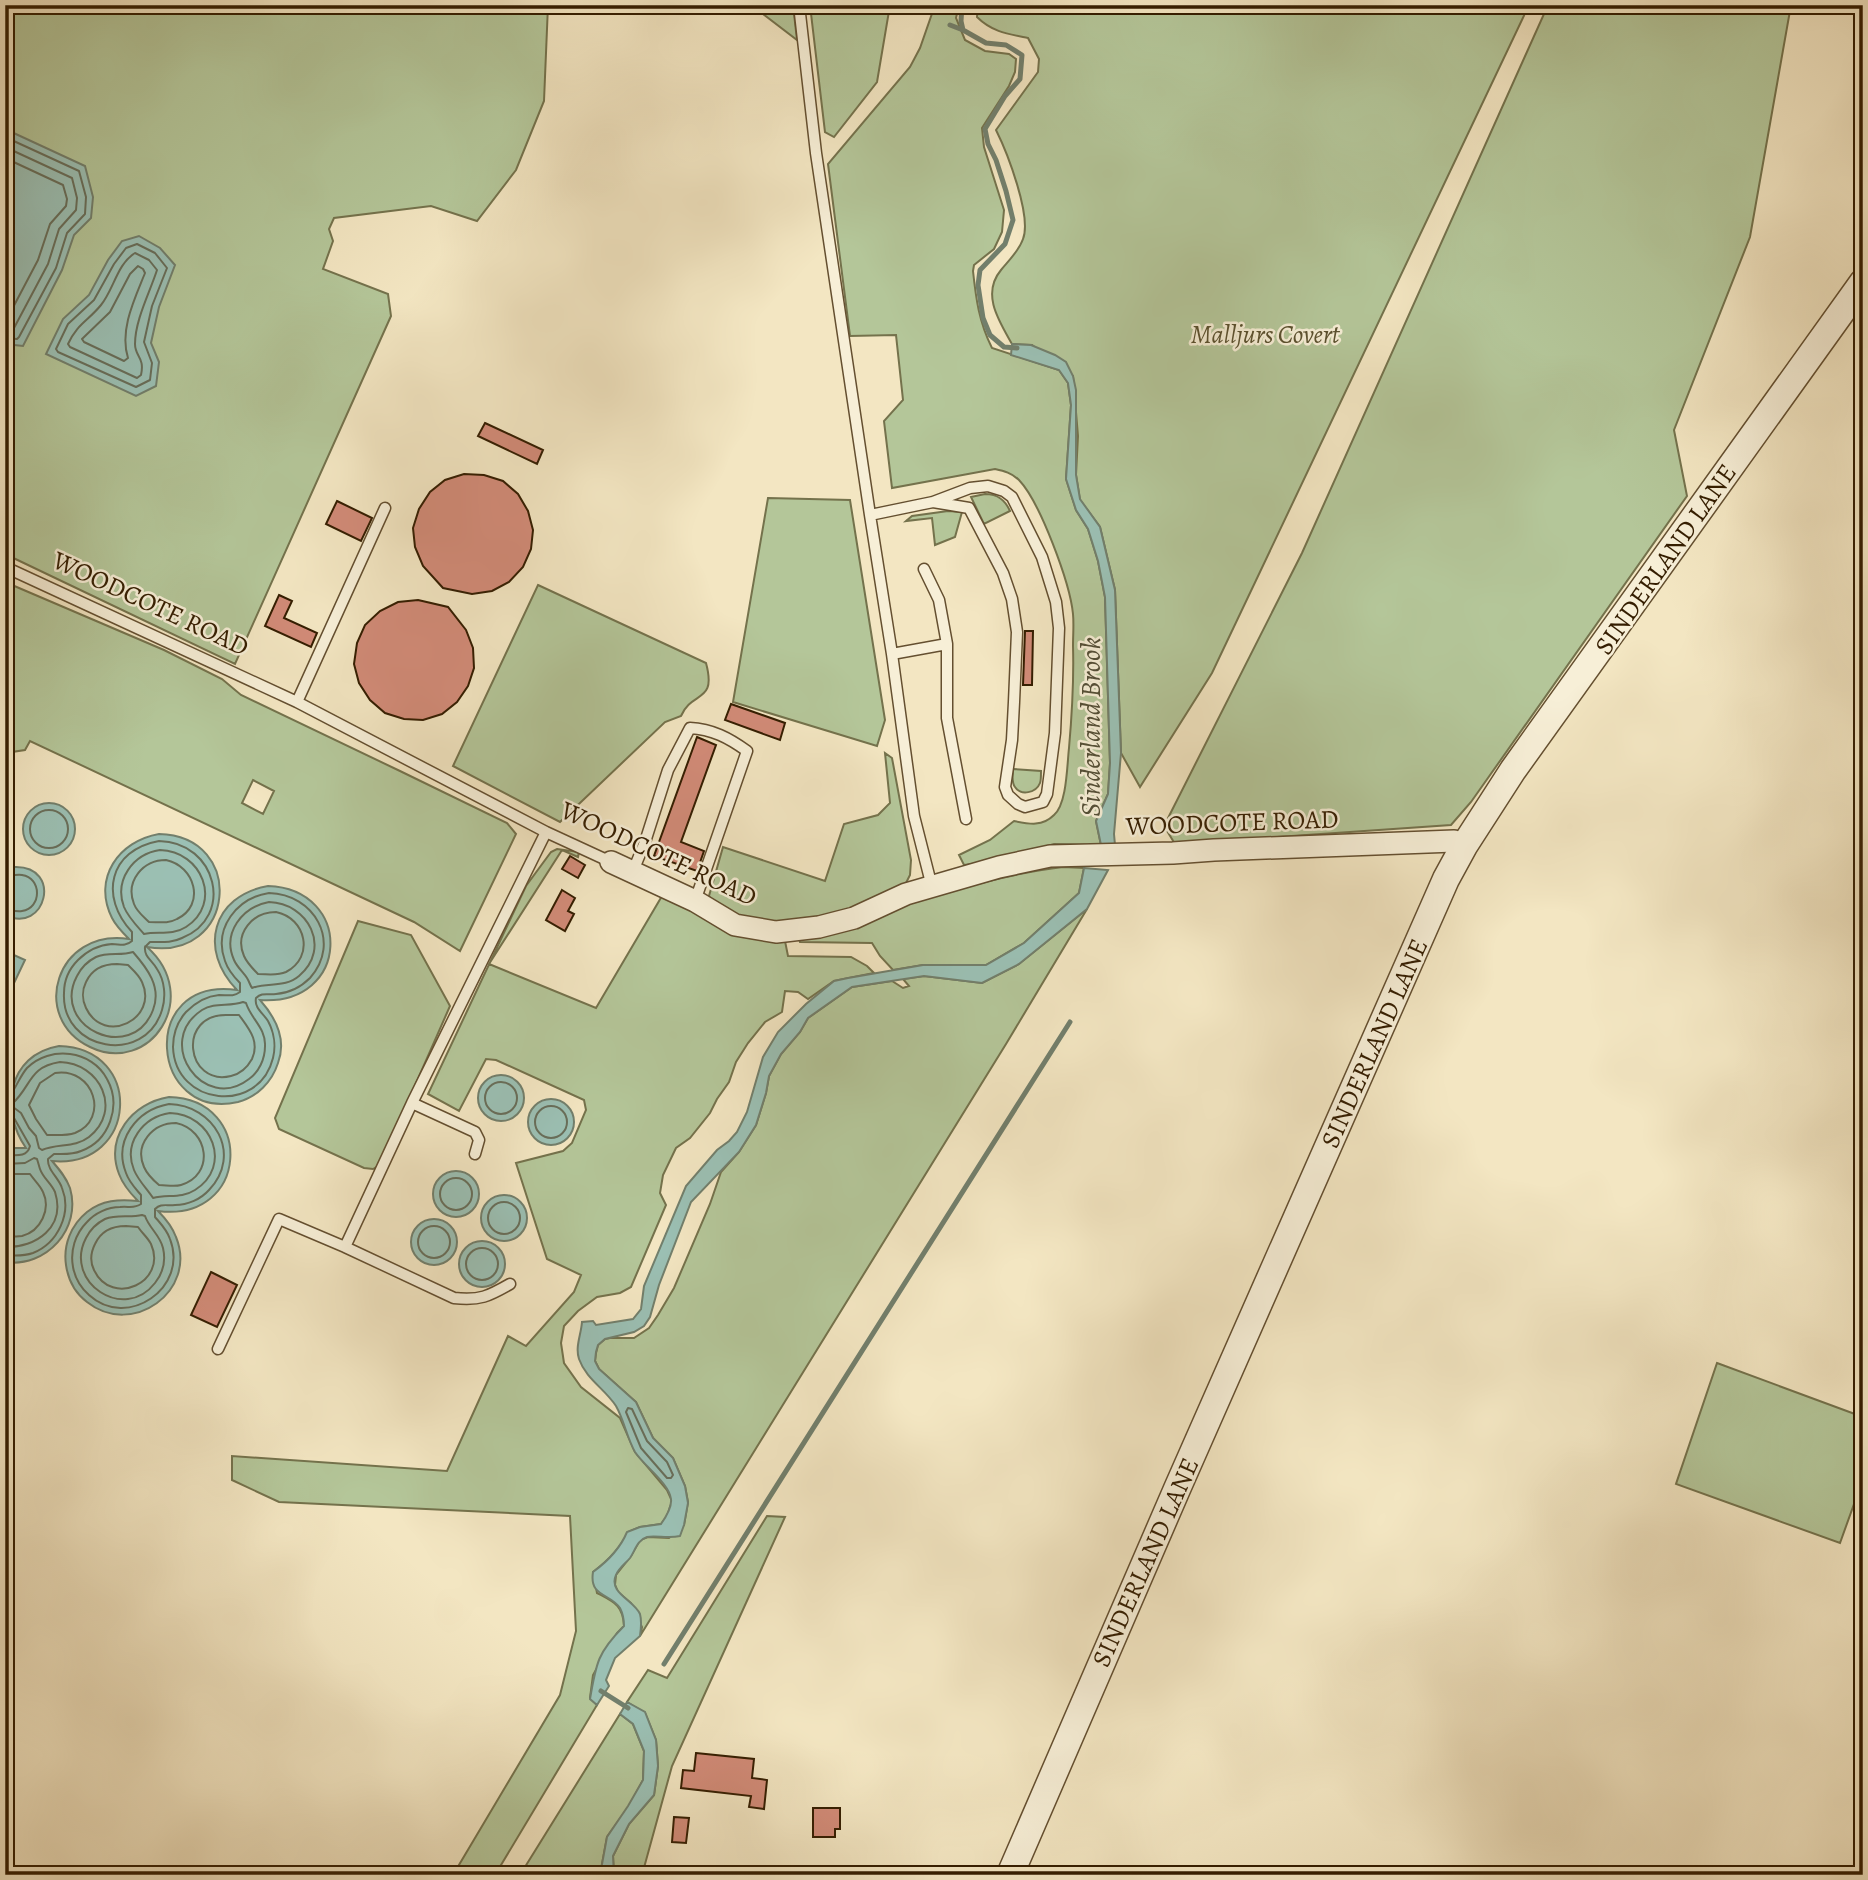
<svg xmlns="http://www.w3.org/2000/svg" width="1868" height="1880" viewBox="0 0 1868 1880" font-family="Alegreya,serif">
	<style>
		.green { fill: #b4c699; stroke: #74724c; stroke-width: 2; fill-rule: evenodd }
		.water { fill: #9bc0b4; stroke: #727f6c; stroke-width: 2 }
		.lines { fill: none; stroke-linecap: round; stroke-linejoin: round }
		.shore { stroke: #686e5a; stroke-width: 2 }
		.stream { stroke: #727f6c; stroke-width: 5 }
		.building { fill: #d28b78; stroke: #341d00; stroke-width: 2 }
		.service-casing { stroke: #644f30; stroke-width: 13 }
		.minor-casing { stroke: #644f30; stroke-width: 24 }
		.tertiary-casing { stroke: #644f30; stroke-width: 29 }
		.service { stroke: #f7efd7; stroke-width: 10 }
		.minor { stroke: #f7efd7; stroke-width: 21 }
		.tertiary { stroke: #f7efd7; stroke-width: 26 }
		.labels { text-anchor: middle; stroke-width: 5; stroke-linejoin: round; paint-order: stroke }
		.park-label { font-size: 26px; font-style: italic; fill: #5a502e; stroke: #f7efd7 }
		.street-label { font-size: 26px; fill: #341d00; stroke: #f7efd7 }
		.water-label { font-size: 28px; font-style: italic; fill: #534e36; stroke: #f7efd7 }
	</style>
	<rect width="100%" height="100%" fill="#f3e6c2"/>
	<filter id="stains"><feTurbulence type="fractalNoise" baseFrequency=".00286" numOctaves="4"/><feColorMatrix values="0 0 0 0 .2 0 0 0 0 .09 0 0 0 0 .02 0 0 0 .5 -.17"/></filter>
	<radialGradient id="worn" r=".72"><stop offset=".6" stop-color="#630" stop-opacity="0"/><stop offset="1" stop-color="#630" stop-opacity=".3"/></radialGradient>
	<path class="green" d="M 5,5 L 548,5 L 544,101 L 516,170 L 477,221 L 431,206 L 334,218 L 329,229 L 333,241 L 323,269 L 388,294 L 391,316 L 235,664 L 5,554 Z
		M 754,5 L 793,5 L 797,40 L 754,7 Z
		M 810,5 L 896,5 L 889,11 L 877,82 L 834,137 L 825,132 Z
		M 935,5 L 959,5 L 956,18 L 965,40 L 985,51 L 1009,54 L 1016,59 L 1015,72 L 1009,86 L 982,128 L 984,147 L 1004,210 L 1002,232 L 994,249 L 974,265 L 973,271 C 976,299 979,322 992,348 L 1059,370 L 1068,383 L 1071,405 L 1066,479 L 1076,510 L 1088,529 L 1098,561 L 1105,597 L 1110,763 L 1108,794 L 1096,821 L 1101,845 L 1054,844 L 996,861 L 964,865 L 959,855 L 990,840 L 1014,821 C 1029,824 1042,827 1054,815 C 1067,804 1067,765 1069,748 C 1072,714 1074,680 1073,646 C 1073,635 1074,624 1073,614 C 1070,583 1040,502 1019,480 C 1012,473 1004,471 995,469 L 892,488 L 884,421 L 903,400 L 896,335 L 850,336 L 828,164 L 910,67 L 920,48 Z
		M 978,5 L 1529,5 L 1212,673 L 1140,787 L 1121,753 L 1115,590 L 1100,527 L 1080,500 L 1076,475 L 1078,436 L 1073,376 L 1032,345 L 1012,344 C 999,321 981,294 1001,270 C 1009,260 1019,251 1023,239 C 1032,216 1007,152 996,130 L 1038,72 L 1039,59 L 1028,38 C 1008,34 992,32 977,17 Z
		M 1548,5 L 1791,5 L 1750,237 L 1674,430 L 1687,496 L 1471,802 L 1451,825 L 1175,844 L 1164,826 L 1302,553 Z
		M 985,494 C 998,494 1005,500 1010,511 L 984,524 L 971,497 Z
		M 768,498 L 850,500 L 885,720 L 877,746 L 733,702 Z
		M 948,511 L 962,512 L 955,537 L 935,545 L 932,518 L 906,521 L 912,516 Z
		M 5,582 L 164,650 L 222,679 L 241,695 L 400,771 L 507,823 L 516,834 L 460,951 L 414,922 L 30,741 L 25,750 L 5,753 ZM 253,780 L 274,791 L 263,814 L 242,803 Z
		M 538,585 L 706,663 C 717,704 692,690 681,716 L 665,722 L 560,822 L 453,766 Z
		M 885,753 L 892,758 L 911,860 L 910,875 L 905,885 L 837,918 L 755,923 L 714,905 L 709,896 L 723,847 L 825,881 L 844,824 L 878,815 L 890,803 Z
		M 1013,769 L 1041,771 C 1041,774 1041,781 1040,783 C 1036,793 1021,796 1015,787 C 1011,782 1013,774 1013,769 Z
		M 557,849 L 579,852 L 578,857 L 562,850 L 489,964 L 596,1008 L 662,896 L 784,936 L 788,956 L 851,957 L 867,966 L 874,973 L 834,981 L 808,999 L 798,992 L 785,991 L 782,1012 L 765,1022 L 748,1043 L 736,1062 L 729,1082 L 717,1099 L 710,1113 L 690,1138 L 676,1148 L 663,1175 L 660,1193 L 666,1205 L 631,1287 L 620,1293 L 597,1297 L 578,1311 L 564,1326 L 561,1343 L 564,1363 L 581,1387 L 620,1418 L 635,1452 L 667,1490 L 672,1501 L 667,1516 L 661,1524 L 640,1527 L 628,1532 C 620,1549 608,1561 593,1572 L 597,1593 C 614,1602 623,1605 624,1626 L 617,1633 L 593,1675 L 590,1698 L 597,1705 L 495,1875 L 453,1875 L 560,1695 L 576,1631 L 570,1516 L 279,1502 L 232,1480 L 232,1456 L 447,1471 L 508,1336 L 526,1346 L 574,1292 L 581,1275 L 547,1259 L 516,1163 L 563,1151 L 572,1143 L 586,1110 L 584,1100 L 496,1060 L 486,1059 L 459,1111 L 428,1094 L 526,886 L 551,852 Z
		M 1063,867 L 1084,868 L 1079,893 L 1024,943 L 986,965 L 923,965 L 893,970 L 880,956 L 872,943 L 800,942 L 798,934 C 836,924 874,914 912,903 C 962,888 1011,873 1063,867 Z
		M 1087,909 L 1006,1044 L 640,1636 L 642,1627 L 631,1603 L 618,1592 L 615,1585 L 616,1575 L 631,1556 L 640,1540 L 648,1537 L 669,1538 L 684,1525 L 688,1502 L 685,1486 L 673,1458 L 653,1438 L 636,1402 L 599,1369 L 595,1361 L 596,1353 L 598,1345 L 605,1339 L 610,1338 L 634,1338 L 649,1328 L 658,1315 L 674,1288 L 710,1204 L 721,1172 L 739,1152 L 756,1125 L 766,1093 L 769,1076 L 781,1054 L 800,1032 L 808,1018 L 852,987 L 892,981 L 903,988 L 909,986 L 903,979 L 924,976 L 982,983 L 1019,964 Z
		M 358,921 L 411,935 L 450,1006 L 380,1165 L 373,1169 L 364,1168 L 279,1129 L 275,1118 Z
		M 1717,1363 L 1863,1417 L 1863,1479 L 1840,1543 L 1676,1484 Z
		M 767,1516 L 785,1517 L 672,1766 L 642,1875 L 614,1875 L 613,1856 L 629,1824 L 654,1795 L 658,1766 L 656,1740 L 645,1713 L 627,1702 L 648,1670 L 667,1678 Z
		M 620,1714 L 633,1724 L 644,1751 L 643,1780 L 629,1806 L 607,1837 L 600,1875 L 520,1875 Z"/>
	<path class="water" d="M 5,129 L 85,166 L 93,197 L 91,218 L 74,235 L 62,270 L 23,346 L 5,344 Z
		M 139,236 L 160,248 L 175,265 L 159,307 L 151,343 L 159,362 L 156,386 L 136,396 L 46,354 L 63,319 L 89,295 L 108,260 L 122,241 Z
		M 1012,344 L 1031,345 L 1055,355 L 1066,362 L 1073,376 L 1076,390 L 1076,475 L 1080,499 L 1100,527 L 1115,590 L 1121,753 L 1114,834 L 1115,845 L 1101,845 L 1096,821 L 1108,794 L 1110,763 L 1105,597 L 1098,561 L 1088,529 L 1076,510 L 1066,479 L 1071,405 L 1068,383 L 1059,370 L 1011,355 Z
		M23 829a26 26 0 1 1 52 0a26 26 0 1 1-52 0Z
		M 159,834 C 247,836 236,962 147,947 C 203,997 150,1076 90,1047 C 29,1018 56,928 129,939 C 123,933 116,926 112,918 C 92,878 119,841 159,834 Z
		M 15,867 C 63,866 46,935 5,915 L 5,871 Z
		M 1084,868 L 1108,870 L 1087,909 L 1019,964 L 982,983 L 924,976 L 852,987 L 808,1018 L 800,1032 L 781,1054 L 769,1076 L 766,1093 L 756,1125 L 739,1152 L 691,1202 L 659,1285 L 650,1317 L 644,1326 L 634,1332 L 605,1339 L 598,1345 L 596,1352 L 595,1361 L 599,1369 L 636,1402 L 653,1438 L 673,1458 L 685,1486 L 688,1503 L 684,1525 L 680,1536 C 668,1539 656,1535 647,1537 C 637,1540 635,1551 630,1558 C 626,1563 618,1569 616,1575 C 608,1593 634,1600 640,1614 C 642,1621 641,1629 640,1636 L 615,1658 L 606,1680 L 609,1686 L 597,1705 L 590,1699 C 596,1663 598,1652 624,1626 C 624,1620 623,1614 620,1608 C 610,1593 589,1597 593,1572 C 608,1561 620,1549 627,1532 L 640,1527 L 661,1524 C 666,1517 672,1507 671,1499 C 669,1483 644,1466 635,1452 C 627,1438 624,1420 616,1406 C 605,1389 586,1379 579,1359 C 575,1347 581,1335 582,1322 L 593,1321 L 596,1325 L 633,1319 L 641,1309 L 644,1286 L 686,1186 L 717,1150 L 729,1141 L 737,1132 L 747,1112 L 763,1057 L 778,1032 L 806,1004 L 834,981 L 848,978 L 923,965 L 986,965 L 1024,943 L 1079,893 Z
		M 268,886 C 354,889 351,1006 260,1000 C 276,1018 287,1039 278,1063 C 272,1082 257,1097 238,1102 C 150,1122 137,976 237,990 C 198,950 212,896 268,886 Z
		M 5,951 L 25,960 L 5,1002 Z
		M 59,1046 C 145,1048 138,1169 52,1161 C 59,1169 66,1177 70,1188 C 82,1229 46,1268 5,1262 L 5,1148 L 26,1148 C 0,1111 7,1055 59,1046 Z
		M478 1098a23 23 0 1 1 46 0a23 23 0 1 1-46 0Z
		M 169,1097 C 256,1099 249,1223 158,1211 C 165,1218 172,1226 176,1237 C 198,1291 132,1338 87,1302 C 75,1293 68,1279 66,1265 C 63,1245 71,1225 87,1212 C 102,1200 119,1199 138,1201 C 130,1193 123,1185 119,1174 C 105,1137 132,1103 169,1097 Z
		M528 1122a23 23 0 1 1 46 0a23 23 0 1 1-46 0Z
		M433 1194a23 23 0 1 1 46 0a23 23 0 1 1-46 0Z
		M481 1218a23 23 0 1 1 46 0a23 23 0 1 1-46 0Z
		M411 1242a23 23 0 1 1 46 0a23 23 0 1 1-46 0Z
		M459 1264a23 23 0 1 1 46 0a23 23 0 1 1-46 0Z
		M 627,1702 L 645,1712 L 656,1740 L 658,1766 L 654,1795 L 629,1824 L 613,1856 L 614,1875 L 600,1875 L 607,1837 L 628,1806 L 643,1780 L 644,1751 L 633,1724 L 620,1714 Z"/>
	<g class="lines">
		<path class="shore" d="M 5,137 L 79,171 L 86,197 L 85,214 L 67,233 L 56,268 L 19,337 L 17,339 L 5,338
			M 5,147 L 72,178 L 77,198 L 76,210 L 59,229 L 48,264 L 14,328 L 12,330 L 5,329
			M 5,158 L 63,185 L 67,199 L 66,206 L 50,224 L 38,260 L 8,317 L 5,319
			M 137,244 L 155,253 L 167,268 L 152,306 L 144,342 L 152,363 L 150,380 L 136,387 L 58,352 L 56,349 L 68,324 L 94,300 L 114,264 L 126,248 Z
			M 135,253 L 149,260 L 157,270 C 150,292 135,320 135,344 C 135,357 145,357 141,375 L 137,378 L 70,347 L 68,344 C 77,324 88,321 101,305 C 114,289 117,264 135,253 Z
			M 138,266 L 143,269 L 145,273 C 135,298 119,330 128,358 L 124,361 L 84,342 L 82,339 L 110,312 L 130,274 Z
			M30 829a19 19 0 1 1 38 0a19 19 0 1 1-38 0Z
			M 159,841 C 217,842 235,917 182,938 C 172,943 162,942 150,942 L 145,947 C 144,957 152,960 157,969 C 165,981 166,997 162,1010 C 145,1066 61,1051 64,993 C 64,981 69,969 78,960 C 87,951 99,945 112,944 C 120,944 125,947 132,941 L 132,932 C 99,897 109,850 159,841 Z
			M 160,850 C 202,851 223,903 186,927 C 172,936 158,931 144,934 C 137,926 128,917 124,907 C 114,880 133,854 160,850 Z
			M 166,860 C 195,866 206,905 177,919 C 168,924 159,922 149,922 C 144,917 137,912 134,904 C 125,881 143,860 166,860 Z
			M 5,877 C 11,876 16,874 22,875 C 42,878 42,908 22,911 C 16,912 11,910 5,909
			M 269,893 C 314,894 342,942 310,978 C 301,987 289,993 276,994 C 267,995 262,992 256,998 C 254,1008 263,1013 268,1021 C 274,1032 276,1046 273,1058 C 259,1115 175,1106 173,1047 C 173,1034 178,1021 186,1012 C 195,1003 207,996 219,995 C 228,995 233,997 240,992 L 240,983 C 234,977 228,970 225,961 C 213,928 237,898 269,893 Z
			M 269,902 C 308,903 332,948 299,976 C 285,988 268,982 252,988 C 250,985 249,981 247,978 C 243,972 237,967 234,960 C 222,933 242,907 269,902 Z
			M 276,912 C 306,918 315,957 286,972 C 277,976 268,974 258,974 C 253,969 247,963 244,956 C 234,933 253,912 276,912 Z
			M 133,952 C 147,968 162,987 153,1010 C 132,1065 50,1027 77,976 C 81,968 88,961 96,957 C 108,952 121,956 133,952 Z
			M 117,964 L 128,965 C 133,970 139,975 142,982 C 159,1019 104,1046 86,1008 C 82,1000 82,990 86,982 C 92,969 104,964 117,964 Z
			M 243,1002 L 246,1003 C 251,1019 266,1028 265,1046 C 265,1059 259,1072 249,1079 C 204,1114 153,1042 202,1010 C 215,1002 229,1007 243,1002 Z
			M 228,1015 L 239,1015 C 249,1029 260,1041 252,1059 C 247,1068 240,1074 231,1076 C 186,1087 176,1013 228,1015 Z
			M 60,1062 C 100,1063 123,1110 89,1137 C 75,1148 57,1143 42,1150 L 39,1148 L 36,1136 L 29,1128 L 21,1113 L 13,1107 L 12,1104 C 32,1086 28,1067 60,1062 Z
			M 55,1073 C 94,1067 110,1119 75,1133 C 66,1136 56,1135 47,1135 L 36,1119 L 29,1105 L 40,1083 Z
			M485 1098a16 16 0 1 1 32 0a16 16 0 1 1-32 0Z
			M 5,1094 L 13,1091 C 18,1083 21,1075 27,1068 C 50,1045 92,1050 107,1079 C 122,1106 109,1141 81,1151 C 72,1155 63,1154 54,1154 L 48,1159 C 47,1170 59,1178 62,1188 C 72,1213 58,1243 33,1253 C 24,1256 15,1256 5,1255
			M 169,1104 C 214,1105 243,1154 209,1190 C 201,1199 188,1205 175,1205 C 166,1206 161,1203 155,1209 L 155,1217 C 161,1224 167,1230 170,1239 C 189,1288 127,1330 89,1295 C 81,1288 75,1278 73,1267 C 70,1251 75,1234 87,1222 C 95,1213 108,1207 120,1207 C 129,1206 134,1209 141,1204 L 141,1195 C 135,1188 129,1182 126,1173 C 113,1140 137,1110 169,1104 Z
			M535 1122a16 16 0 1 1 32 0a16 16 0 1 1-32 0Z
			M 170,1113 C 212,1114 233,1166 195,1190 C 181,1199 167,1194 153,1198 C 147,1189 138,1180 134,1170 C 123,1143 143,1117 170,1113 Z
			M 5,1115 L 14,1118 L 30,1146 C 27,1158 15,1155 5,1155
			M 176,1123 C 209,1130 215,1175 181,1185 C 174,1187 166,1185 159,1185 C 153,1180 147,1174 144,1167 C 134,1144 153,1123 176,1123 Z
			M 5,1164 L 25,1163 L 34,1158 L 37,1159 C 38,1162 39,1166 40,1169 C 43,1178 51,1183 55,1192 C 66,1227 36,1248 5,1247
			M 5,1174 L 30,1174 C 34,1180 40,1185 43,1192 C 51,1209 41,1231 22,1236 C 16,1237 11,1236 5,1236
			M440 1194a16 16 0 1 1 32 0a16 16 0 1 1-32 0Z
			M488 1218a16 16 0 1 1 32 0a16 16 0 1 1-32 0Z
			M 142,1215 L 145,1216 C 149,1228 160,1235 163,1248 C 166,1261 163,1273 155,1283 C 124,1323 63,1282 86,1238 C 90,1230 97,1223 105,1219 C 117,1214 130,1218 142,1215 Z
			M418 1242a16 16 0 1 1 32 0a16 16 0 1 1-32 0Z
			M 126,1226 L 138,1227 C 142,1233 148,1238 151,1244 C 168,1282 112,1308 94,1270 C 90,1262 91,1252 95,1244 C 101,1231 113,1226 126,1226 Z
			M466 1264a16 16 0 1 1 32 0a16 16 0 1 1-32 0Z
			M 628,1408 L 632,1409 L 647,1441 L 667,1462 L 673,1475 L 671,1478 L 667,1478 L 641,1448 L 626,1412 Z"/>
		<path class="stream" d="M 962,5 L 961,21 L 963,30 L 986,43 L 1006,45 L 1022,55 L 1020,79 L 1005,96 L 985,129 L 988,144 L 996,160 L 1006,191 L 1013,220 L 1005,244 L 980,270 L 978,285 L 983,318 L 990,335 L 1004,347 L 1017,348
			M 950,25 L 963,30
			M 664,1664 L 1070,1022
			M 601,1691 L 628,1708
			M 5,1867 L 188,1875"/>
	</g>
	<path class="building" d="M 485,423 L 543,450 L 537,464 L 478,436 Z
		M 464,474 L 484,475 L 503,481 L 518,494 L 528,511 L 533,530 L 531,549 L 523,567 L 509,582 L 492,591 L 472,594 L 443,588 L 423,566 L 415,547 L 413,528 L 419,509 L 430,492 L 445,480 Z
		M 337,501 L 372,518 L 361,541 L 326,524 Z
		M 279,595 L 292,601 L 284,618 L 317,633 L 311,647 L 265,626 Z
		M 418,600 L 448,607 L 466,630 L 473,648 L 474,668 L 468,686 L 457,702 L 442,714 L 423,720 L 404,719 L 385,713 L 370,700 L 359,683 L 354,664 L 357,643 L 365,625 L 380,611 L 398,602 Z
		M 1025,631 L 1033,631 L 1032,685 L 1023,685 Z
		M 731,704 L 785,723 L 780,740 L 725,720 Z
		M 697,737 L 716,745 L 681,842 L 704,851 L 697,871 L 654,856 Z
		M 570,856 L 585,865 L 578,878 L 562,869 Z
		M 562,890 L 575,898 L 568,911 L 574,914 L 565,931 L 546,920 Z
		M 211,1272 L 237,1285 L 217,1327 L 191,1315 Z
		M 696,1753 L 754,1759 L 752,1778 L 767,1780 L 764,1809 L 749,1807 L 751,1796 L 681,1788 L 683,1770 L 694,1771 Z
		M 813,1808 L 840,1808 L 840,1829 L 835,1829 L 835,1837 L 813,1837 Z
		M 674,1817 L 689,1818 L 686,1843 L 672,1842 Z"/>
	<g class="lines">
		<g class="service-casing">
			<path id="service" d="M 799,5 L 816,153 L 870,515
				M 5,567 L 297,702 L 546,832 L 611,862
				M 924,569 L 939,600 L 947,644 L 947,718 L 966,819
				M 892,654 L 947,644
				M 297,702 L 385,508
				M 633,871 L 645,842 L 668,770 L 690,728 C 712,729 729,738 747,751 L 695,901
				M 932,887 L 914,816 L 892,654 L 870,515 L 933,502 L 970,488 L 988,486 L 1004,491 L 1012,497 L 1042,557 L 1056,602 L 1059,628 L 1055,733 L 1047,794 L 1043,802 L 1025,807 L 1018,804 L 1008,795 L 1005,787 L 1012,740 L 1014,702 L 1017,632 L 1012,599 L 1003,573 L 969,508 L 933,502
				M 412,1103 L 475,1132 L 479,1140 L 475,1154
				M 345,1247 L 412,1103 L 546,832
				M 218,1349 L 279,1219 L 345,1247 L 454,1298 C 480,1301 489,1296 510,1284
				M 725,1875 L 961,1875"/>
		</g>
		<g class="minor-casing">
			<path id="minor" d="M 611,862 L 695,901 L 735,925 L 776,932 L 819,927 L 854,918 L 906,894 L 999,867 L 1050,856 L 1173,853 L 1214,850 L 1454,841 L 1464,846"/>
		</g>
		<g class="tertiary-casing">
			<path id="tertiary" d="M 1010,1875 L 1177,1489 L 1446,879 L 1464,846 L 1513,770 L 1863,282"/>
		</g>
		<use href="#service" class="service"/>
		<use href="#minor" class="minor"/>
		<use href="#tertiary" class="tertiary"/>
	</g>
	<g class="labels">
		<g class="park-label">
			<text x="1265" y="343">Malljurs Covert</text>
		</g>
		<g class="street-label">
			<text transform="translate(1665 559) rotate(-55)" y="9">SINDERLAND LANE</text>
			<text transform="translate(151 603) rotate(25)" y="9">WOODCOTE ROAD</text>
			<text transform="translate(1232 822) rotate(-2)" y="9">WOODCOTE ROAD</text>
			<text transform="translate(659 853) rotate(25)" y="9">WOODCOTE ROAD</text>
			<text transform="translate(1374 1043) rotate(-66)" y="9">SINDERLAND LANE</text>
			<text transform="translate(1145 1562) rotate(-66)" y="9">SINDERLAND LANE</text>
		</g>
		<g class="water-label">
			<text transform="translate(1090 727) rotate(-90)" y="10">Sinderland Brook</text>
		</g>
	</g>
	<rect width="1868" height="1880" fill="none" stroke="#f3e6c2" stroke-width="28"/>
	<rect x="7" y="7" width="1854" height="1866" fill="none" stroke="#341d00" stroke-width="3.5"/>
	<rect x="14" y="14" width="1840" height="1852" fill="none" stroke="#341d00" stroke-width="2"/>
	<rect width="100%" height="100%" filter="url(#stains)"/>
	<rect width="100%" height="100%" fill="url(#worn)"/>
</svg>
